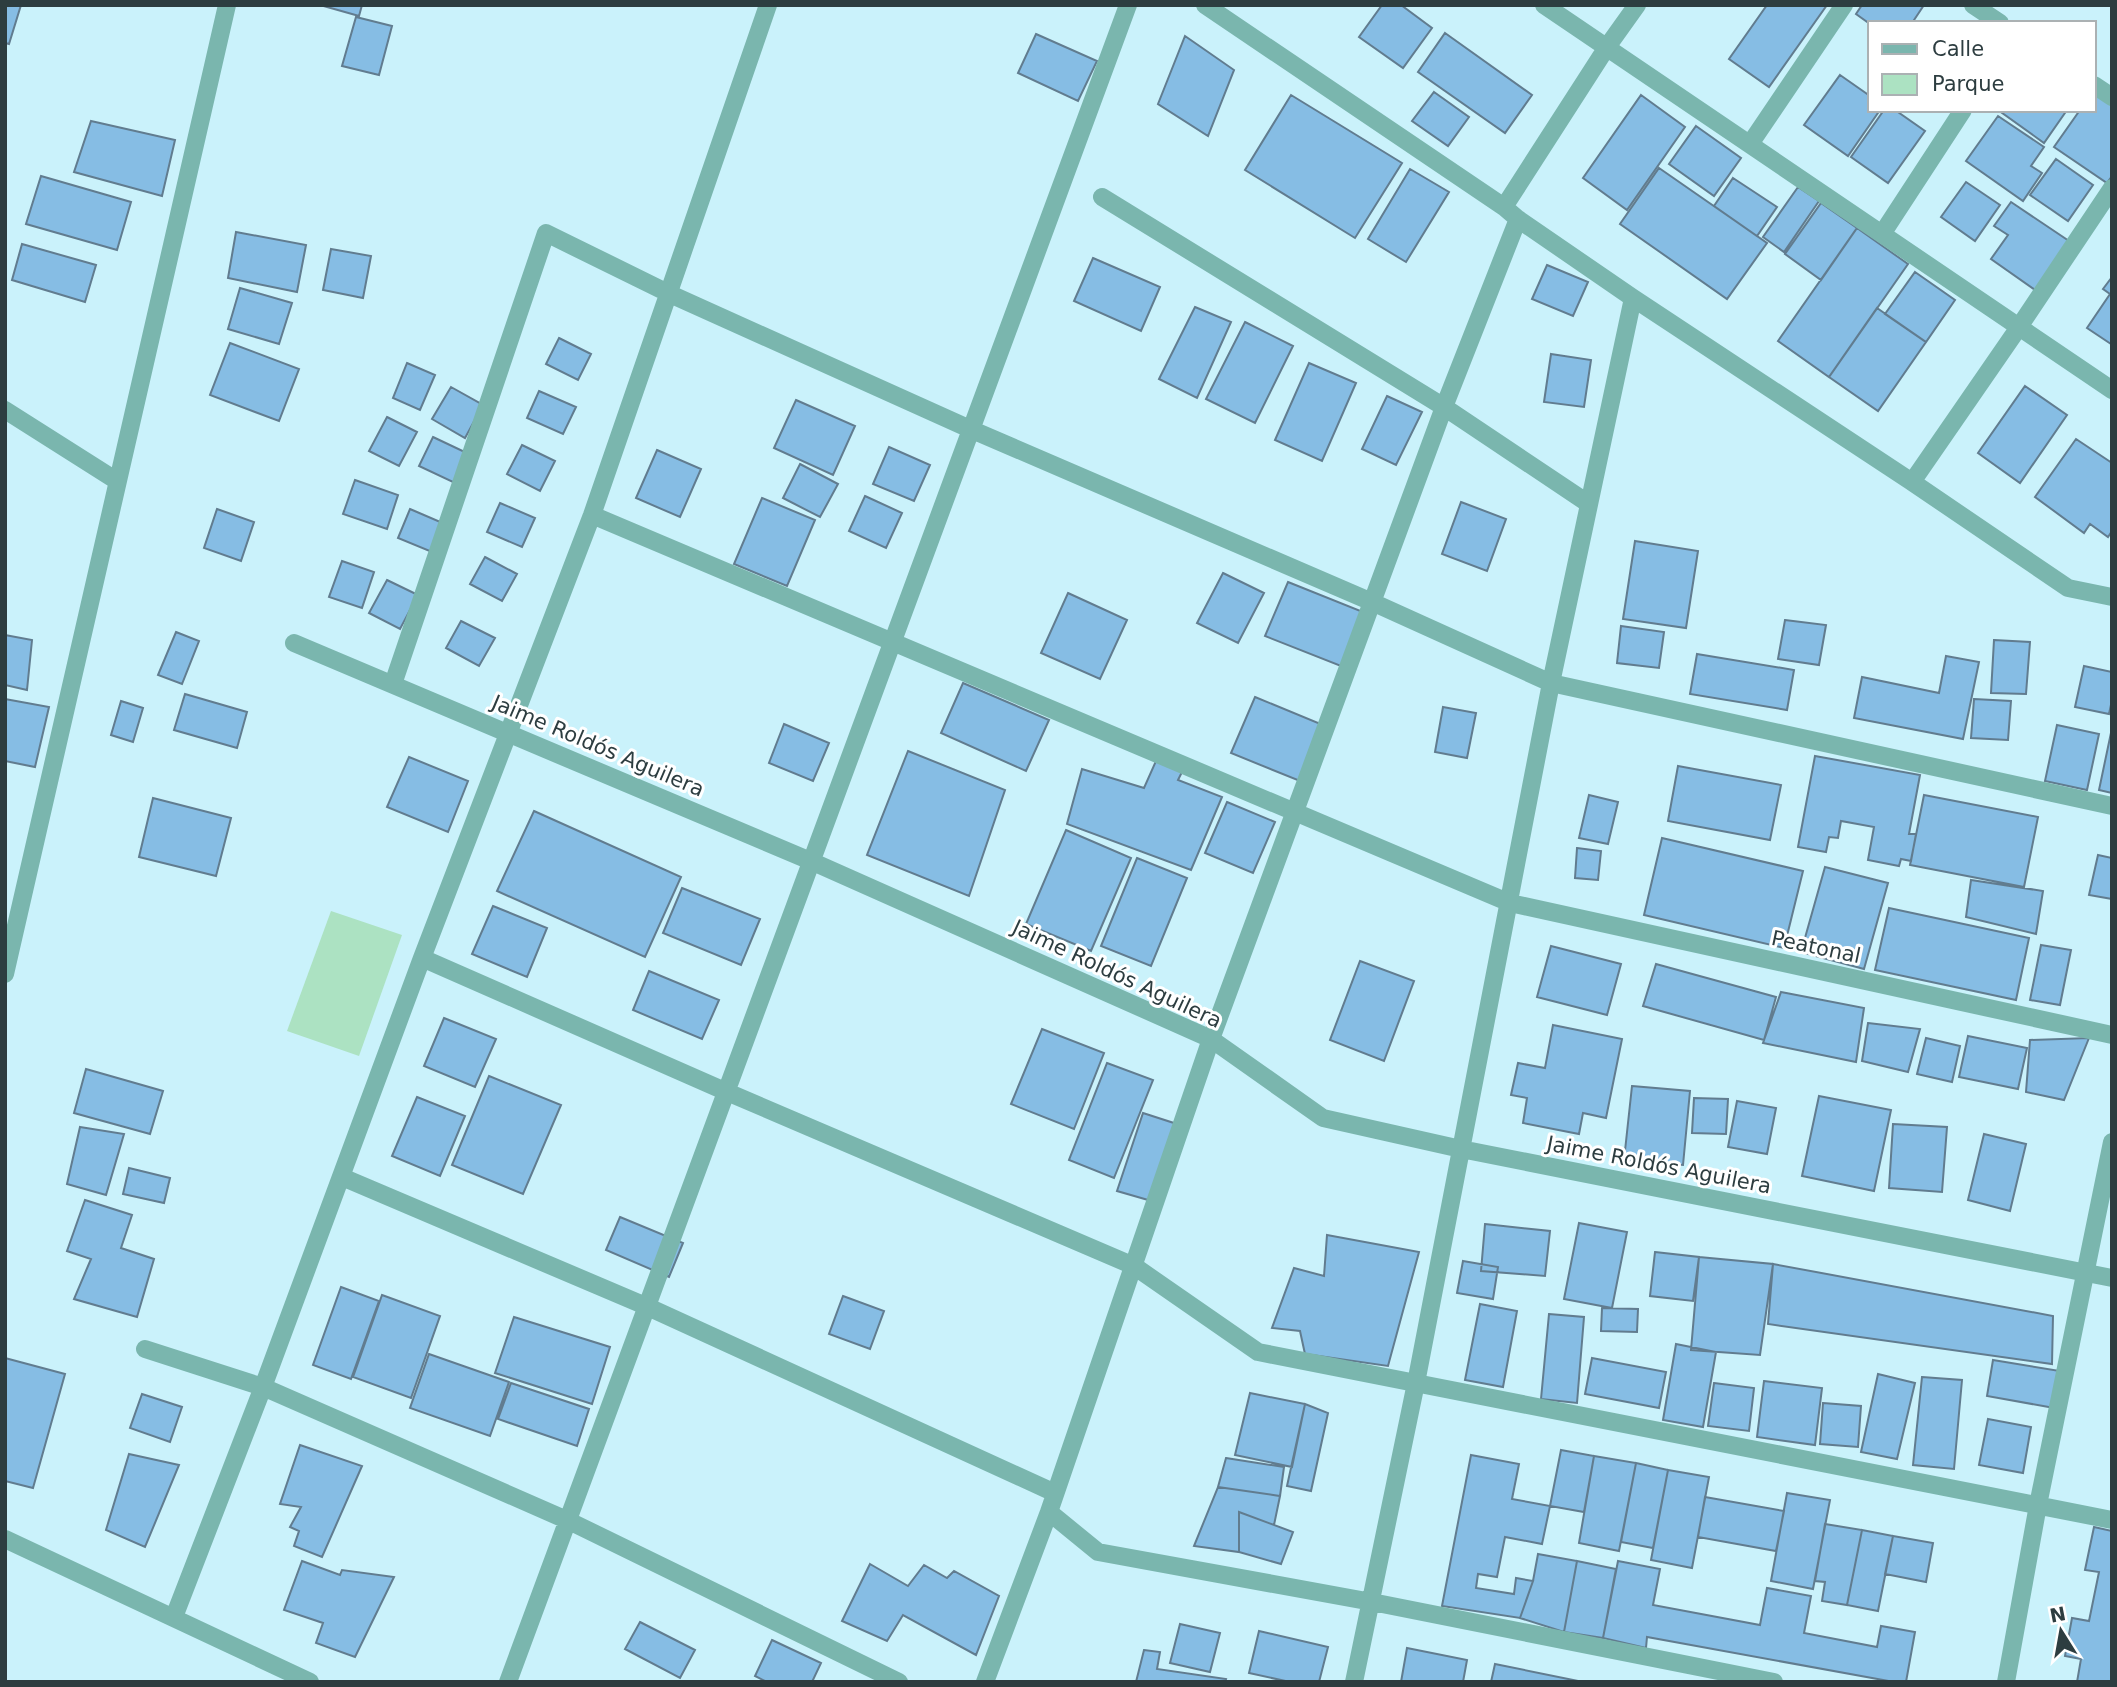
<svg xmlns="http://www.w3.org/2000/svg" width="2117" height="1687" viewBox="0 0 2117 1687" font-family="'DejaVu Sans',sans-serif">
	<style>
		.green { fill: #ace2c2 }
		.building { fill: #86bde4; stroke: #617c8f; stroke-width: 2 }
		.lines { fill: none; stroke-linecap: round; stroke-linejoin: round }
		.minor { stroke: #7ab6ae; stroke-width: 18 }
		.labels { text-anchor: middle; stroke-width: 6; stroke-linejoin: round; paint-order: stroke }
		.street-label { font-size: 21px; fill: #2d3d40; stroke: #fff }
	</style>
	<rect width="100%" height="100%" fill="#caf2fb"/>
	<path class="green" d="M 331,911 L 402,935 L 359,1056 L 287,1031 Z"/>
	<path class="building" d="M 5,5 L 21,5 L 9,44 L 5,43 Z
		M 320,5 L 362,5 L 359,16 Z
		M 1382,5 L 1401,5 L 1432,28 L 1403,68 L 1359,37 Z
		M 1767,5 L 1827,5 L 1769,87 L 1729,59 Z
		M 1862,5 L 1924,5 L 1912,23 L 1870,24 L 1856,14 Z
		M 356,17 L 392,26 L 379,75 L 342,66 Z
		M 1445,33 L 1532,95 L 1505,133 L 1418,72 Z
		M 1036,34 L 1097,61 L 1078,101 L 1018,73 Z
		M 1185,36 L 1234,70 L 1208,136 L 1158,104 Z
		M 1840,75 L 1870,96 L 1870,110 L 1880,110 L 1848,156 L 1804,125 Z
		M 2094,89 L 2112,97 L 2112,176 L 2107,183 L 2054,147 L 2080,110 L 2094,110 Z
		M 1434,92 L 1469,117 L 1448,146 L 1412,121 Z
		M 1291,95 L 1402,163 L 1355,238 L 1245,170 Z
		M 1641,95 L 1685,127 L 1627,210 L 1583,178 Z
		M 1884,110 L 1895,110 L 1925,131 L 1888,183 L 1851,157 Z
		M 1998,110 L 2067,110 L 2044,143 Z
		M 1998,116 L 2044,147 L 2031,166 L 2042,173 L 2023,201 L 1966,161 Z
		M 91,121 L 175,140 L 162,196 L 74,172 Z
		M 1696,126 L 1741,158 L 1714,196 L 1669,164 Z
		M 2056,159 L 2093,185 L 2068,221 L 2030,195 Z
		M 1659,168 L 1767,243 L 1727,299 L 1620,224 Z
		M 1410,169 L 1449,192 L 1406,262 L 1368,239 Z
		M 41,176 L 131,202 L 117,250 L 26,224 Z
		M 1733,178 L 1777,207 L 1757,236 L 1714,206 Z
		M 1966,182 L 2000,205 L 1975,241 L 1941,217 Z
		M 1798,187 L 1819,201 L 1784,252 L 1763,237 Z
		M 2011,202 L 2072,243 L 2038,292 L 1991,259 L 2008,235 L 1994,226 Z
		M 1821,203 L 1857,228 L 1821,280 L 1785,254 Z
		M 1857,228 L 1908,264 L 1829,377 L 1778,341 Z
		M 236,232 L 306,245 L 297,292 L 228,278 Z
		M 22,244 L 96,265 L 85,302 L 12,280 Z
		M 331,249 L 371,256 L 363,298 L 323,290 Z
		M 1093,258 L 1160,287 L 1141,331 L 1074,301 Z
		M 1547,265 L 1588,282 L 1573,316 L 1532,299 Z
		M 1915,272 L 1955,300 L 1926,342 L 1885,314 Z
		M 2112,277 L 2112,343 L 2111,344 L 2087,328 L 2110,294 L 2103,289 Z
		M 240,288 L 292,303 L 279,344 L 228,329 Z
		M 1195,307 L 1231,322 L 1197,398 L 1159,379 Z
		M 1877,308 L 1926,342 L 1878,411 L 1829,377 Z
		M 1245,322 L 1293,346 L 1255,423 L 1206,399 Z
		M 559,338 L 591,354 L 578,380 L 546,364 Z
		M 230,343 L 299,369 L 279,421 L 210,395 Z
		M 1551,354 L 1591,360 L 1584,407 L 1544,402 Z
		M 407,363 L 435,375 L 420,410 L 393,398 Z
		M 1309,363 L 1356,383 L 1322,461 L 1275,440 Z
		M 2025,386 L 2067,415 L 2020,483 L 1978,453 Z
		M 451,387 L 483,405 L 465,438 L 432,419 Z
		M 539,391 L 576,407 L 563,434 L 527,418 Z
		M 1387,396 L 1422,412 L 1396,465 L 1362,449 Z
		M 796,400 L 855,426 L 833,475 L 774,448 Z
		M 387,417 L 417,432 L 399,466 L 369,451 Z
		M 433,437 L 469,454 L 455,483 L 419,466 Z
		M 2076,439 L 2112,463 L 2112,531 L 2108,537 L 2090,524 L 2084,533 L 2035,497 Z
		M 522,445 L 555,461 L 540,491 L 507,474 Z
		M 889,447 L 930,465 L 914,501 L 873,484 Z
		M 657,450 L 701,469 L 680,517 L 636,498 Z
		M 800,464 L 838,484 L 820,517 L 783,498 Z
		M 355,480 L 398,495 L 387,529 L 343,514 Z
		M 865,496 L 902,513 L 886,548 L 849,531 Z
		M 762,498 L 815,520 L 787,586 L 734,564 Z
		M 1461,502 L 1506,519 L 1487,571 L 1442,554 Z
		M 500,503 L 535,518 L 522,547 L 487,532 Z
		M 217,509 L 254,522 L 241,561 L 204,548 Z
		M 410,509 L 445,524 L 432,552 L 398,538 Z
		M 1635,541 L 1698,551 L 1686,628 L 1623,619 Z
		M 485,557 L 517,574 L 502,601 L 470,584 Z
		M 342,561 L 374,572 L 362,608 L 329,597 Z
		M 1223,573 L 1264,593 L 1238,643 L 1197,623 Z
		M 387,580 L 418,595 L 400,629 L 369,613 Z
		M 1288,582 L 1368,614 L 1346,668 L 1265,636 Z
		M 1068,593 L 1127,620 L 1100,679 L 1041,653 Z
		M 1785,620 L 1826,625 L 1819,665 L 1778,659 Z
		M 461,621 L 495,638 L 479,666 L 446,648 Z
		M 1621,626 L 1664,632 L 1659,668 L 1617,663 Z
		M 176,632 L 199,641 L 182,684 L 158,675 Z
		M 5,635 L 32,640 L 27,690 L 5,685 Z
		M 1994,640 L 2030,642 L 2026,694 L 1991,693 Z
		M 1697,654 L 1794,670 L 1787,710 L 1690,694 Z
		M 1946,656 L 1979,662 L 1963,739 L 1854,718 L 1862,677 L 1939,693 Z
		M 2084,666 L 2112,672 L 2112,700 L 2109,714 L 2075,707 Z
		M 963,683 L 1049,720 L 1026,771 L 941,733 Z
		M 185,694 L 247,712 L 237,748 L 174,730 Z
		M 1255,697 L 1323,725 L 1300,781 L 1231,753 Z
		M 5,699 L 49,707 L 35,767 L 5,761 Z
		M 1974,699 L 2011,701 L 2008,740 L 1971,738 Z
		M 121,701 L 143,708 L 133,742 L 111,735 Z
		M 1443,707 L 1476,713 L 1467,758 L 1435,752 Z
		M 784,724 L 829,743 L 813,781 L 769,763 Z
		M 2057,725 L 2099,734 L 2087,790 L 2045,781 Z
		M 2112,728 L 2112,793 L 2099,790 Z
		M 908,751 L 1005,790 L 969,896 L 867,855 Z
		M 1815,756 L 1920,775 L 1909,834 L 1916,834 L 1911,861 L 1901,859 L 1899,866 L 1868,860 L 1874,827 L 1841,821 L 1838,838 L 1829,837 L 1826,852 L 1798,847 Z
		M 409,757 L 468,781 L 448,832 L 387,807 Z
		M 1156,761 L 1182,772 L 1178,780 L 1222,797 L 1191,870 L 1067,824 L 1082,769 L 1144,788 Z
		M 1678,766 L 1781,785 L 1770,840 L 1668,821 Z
		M 1589,795 L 1618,802 L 1608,844 L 1579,838 Z
		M 1924,795 L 2038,817 L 2024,887 L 1910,865 Z
		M 153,798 L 231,818 L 216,876 L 139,857 Z
		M 1227,802 L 1275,822 L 1253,873 L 1205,853 Z
		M 534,811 L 681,877 L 645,957 L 497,891 Z
		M 1066,830 L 1131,858 L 1091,951 L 1026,924 Z
		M 1662,838 L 1803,871 L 1784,948 L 1644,915 Z
		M 1577,848 L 1601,851 L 1598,880 L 1575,878 Z
		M 2098,855 L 2112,858 L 2112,899 L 2089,895 Z
		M 1137,858 L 1187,878 L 1151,966 L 1101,946 Z
		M 1825,867 L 1888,883 L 1864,969 L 1801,952 Z
		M 1971,880 L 2043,891 L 2036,934 L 1966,917 Z
		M 682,888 L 760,919 L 741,965 L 663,933 Z
		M 493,906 L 547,928 L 527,977 L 472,954 Z
		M 1889,908 L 2029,938 L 2016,1000 L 1875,970 Z
		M 2041,945 L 2071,950 L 2060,1005 L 2030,1000 Z
		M 1551,946 L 1621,964 L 1607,1015 L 1537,997 Z
		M 1360,961 L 1414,981 L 1384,1061 L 1330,1040 Z
		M 1656,964 L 1776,997 L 1764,1040 L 1643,1006 Z
		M 649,971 L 719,1000 L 702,1039 L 633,1010 Z
		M 1781,992 L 1864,1008 L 1856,1062 L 1763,1043 Z
		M 444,1018 L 496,1039 L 475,1087 L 424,1066 Z
		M 1868,1023 L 1920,1029 L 1908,1072 L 1862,1061 Z
		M 1553,1025 L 1622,1039 L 1606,1118 L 1583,1113 L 1579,1134 L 1523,1123 L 1527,1098 L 1511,1095 L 1518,1063 L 1545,1068 Z
		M 1042,1029 L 1104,1053 L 1074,1129 L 1011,1104 Z
		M 1968,1036 L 2027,1048 L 2018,1089 L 1959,1077 Z
		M 1926,1038 L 1960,1046 L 1952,1082 L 1917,1074 Z
		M 2089,1038 L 2064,1100 L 2026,1092 L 2030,1040 Z
		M 1107,1063 L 1153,1080 L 1114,1178 L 1069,1160 Z
		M 86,1069 L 163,1091 L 150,1134 L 74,1113 Z
		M 489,1076 L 561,1105 L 523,1194 L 452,1165 Z
		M 1632,1086 L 1690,1091 L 1683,1165 L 1624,1160 Z
		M 1819,1096 L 1891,1110 L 1874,1191 L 1802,1176 Z
		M 417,1097 L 465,1116 L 440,1176 L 392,1156 Z
		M 1694,1098 L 1728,1099 L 1726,1134 L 1692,1133 Z
		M 1737,1101 L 1776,1108 L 1767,1154 L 1728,1147 Z
		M 1143,1113 L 1180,1125 L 1155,1202 L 1117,1191 Z
		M 1893,1124 L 1947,1127 L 1942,1192 L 1889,1188 Z
		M 80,1127 L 124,1134 L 106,1195 L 67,1184 Z
		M 1984,1134 L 2026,1144 L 2010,1211 L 1968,1200 Z
		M 129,1168 L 170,1178 L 164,1203 L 123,1194 Z
		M 85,1200 L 132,1215 L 121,1248 L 154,1259 L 137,1317 L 74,1299 L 91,1259 L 67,1251 Z
		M 620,1217 L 683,1243 L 669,1277 L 606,1250 Z
		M 1579,1223 L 1627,1232 L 1612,1308 L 1564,1299 Z
		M 1485,1224 L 1550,1231 L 1545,1276 L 1481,1271 Z
		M 1327,1235 L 1419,1252 L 1388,1366 L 1305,1354 L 1300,1331 L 1272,1328 L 1294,1268 L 1324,1276 Z
		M 1655,1252 L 1699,1257 L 1693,1301 L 1650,1296 Z
		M 1699,1257 L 1773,1264 L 1760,1355 L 1691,1350 Z
		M 1463,1261 L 1498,1267 L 1493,1299 L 1457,1293 Z
		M 1773,1264 L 2053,1316 L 2052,1364 L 1768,1324 Z
		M 341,1287 L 379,1301 L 351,1379 L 313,1365 Z
		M 382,1295 L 440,1316 L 411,1398 L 353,1377 Z
		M 843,1296 L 884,1311 L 870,1349 L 829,1334 Z
		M 1480,1304 L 1517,1311 L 1503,1387 L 1465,1380 Z
		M 1602,1308 L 1638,1309 L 1637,1332 L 1601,1331 Z
		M 1549,1314 L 1584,1317 L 1577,1403 L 1541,1399 Z
		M 514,1317 L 610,1347 L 592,1404 L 495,1373 Z
		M 1676,1344 L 1716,1352 L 1703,1427 L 1663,1420 Z
		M 429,1354 L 509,1382 L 490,1436 L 410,1408 Z
		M 5,1358 L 65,1374 L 33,1488 L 5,1481 Z
		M 1592,1358 L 1666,1372 L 1659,1408 L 1585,1394 Z
		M 1993,1360 L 2066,1372 L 2060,1409 L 1987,1396 Z
		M 1878,1374 L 1915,1383 L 1897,1459 L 1861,1452 Z
		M 1922,1377 L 1962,1380 L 1954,1469 L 1913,1465 Z
		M 1764,1381 L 1822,1388 L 1815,1445 L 1757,1437 Z
		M 511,1383 L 589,1409 L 577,1446 L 498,1419 Z
		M 1714,1383 L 1754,1388 L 1749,1431 L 1708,1426 Z
		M 1250,1393 L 1305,1404 L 1292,1467 L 1235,1455 Z
		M 142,1394 L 182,1407 L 170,1442 L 130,1428 Z
		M 1823,1403 L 1861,1406 L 1858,1447 L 1820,1444 Z
		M 1305,1404 L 1328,1413 L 1311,1491 L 1287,1486 Z
		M 1988,1419 L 2031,1427 L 2023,1473 L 1979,1465 Z
		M 300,1445 L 362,1466 L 322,1557 L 294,1546 L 299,1531 L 290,1527 L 301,1507 L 280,1504 Z
		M 1561,1450 L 1594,1456 L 1584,1512 L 1550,1506 Z
		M 129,1454 L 179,1465 L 145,1547 L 106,1530 Z
		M 1471,1455 L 1519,1464 L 1512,1499 L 1550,1506 L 1542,1544 L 1505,1537 L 1497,1577 L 1478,1574 L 1476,1588 L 1514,1594 L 1516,1578 L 1533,1581 L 1520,1618 L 1442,1606 Z
		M 1594,1456 L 1636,1463 L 1619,1551 L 1579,1543 Z
		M 1226,1458 L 1284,1467 L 1280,1496 L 1218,1487 Z
		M 1636,1463 L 1668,1470 L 1653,1548 L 1621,1542 Z
		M 1668,1470 L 1709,1477 L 1692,1568 L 1651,1560 Z
		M 1218,1487 L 1280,1496 L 1274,1525 L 1239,1512 L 1239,1552 L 1194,1546 Z
		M 1787,1493 L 1830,1500 L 1813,1589 L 1771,1581 Z
		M 1705,1497 L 1784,1511 L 1776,1551 L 1698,1537 Z
		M 1239,1512 L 1293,1532 L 1281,1564 L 1239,1552 Z
		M 1825,1524 L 1862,1530 L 1847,1605 L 1822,1601 L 1825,1582 L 1815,1581 Z
		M 2094,1527 L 2112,1531 L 2112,1682 L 2077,1682 L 2081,1659 L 2065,1656 L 2072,1618 L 2089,1621 L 2099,1572 L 2085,1570 Z
		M 1862,1530 L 1893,1536 L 1878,1611 L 1847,1605 Z
		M 1893,1536 L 1933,1543 L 1926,1582 L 1885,1574 Z
		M 1538,1554 L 1577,1561 L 1564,1632 L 1520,1618 L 1533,1581 Z
		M 302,1561 L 340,1575 L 342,1570 L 394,1577 L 355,1657 L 316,1643 L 323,1623 L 284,1610 Z
		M 1577,1561 L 1616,1569 L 1603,1638 L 1564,1632 Z
		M 1618,1561 L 1660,1569 L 1653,1605 L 1760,1625 L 1767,1588 L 1811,1596 L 1804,1633 L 1877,1647 L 1881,1626 L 1915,1632 L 1906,1682 L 1894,1682 L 1647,1637 L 1646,1648 L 1603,1638 Z
		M 870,1564 L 908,1586 L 924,1565 L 947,1578 L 954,1571 L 999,1596 L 976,1655 L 903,1615 L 887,1641 L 842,1621 Z
		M 640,1622 L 695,1650 L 680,1678 L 625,1649 Z
		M 1180,1624 L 1220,1633 L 1210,1672 L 1170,1663 Z
		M 1259,1631 L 1328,1647 L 1319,1682 L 1290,1682 L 1249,1673 Z
		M 772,1640 L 821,1663 L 812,1682 L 767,1682 L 755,1676 Z
		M 1407,1648 L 1467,1660 L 1463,1682 L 1401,1682 Z
		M 1144,1650 L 1160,1652 L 1157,1669 L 1226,1679 L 1225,1682 L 1136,1682 Z
		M 1495,1664 L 1583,1682 L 1491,1682 Z"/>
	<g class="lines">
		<path class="minor" d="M 1205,5 L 1504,207 L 1518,219 L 1633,298 L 1912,482 L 2019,327 L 2112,188
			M 1544,5 L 2112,390
			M 1973,5 L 2000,23
			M 2094,85 L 2112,97
			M 1750,144 L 1844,5
			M 1102,197 L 1444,407 L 1589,504
			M 1504,207 L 1607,47 L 1637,5
			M 1882,234 L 1963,110
			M 5,410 L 117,481
			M 1912,482 L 2068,588 L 2112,597
			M 592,515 L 1510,903 L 2112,1035
			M 294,643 L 813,862 L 1211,1039 L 1323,1118 L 1461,1149 L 2112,1278
			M 393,684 L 546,233 L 670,294 L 970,429 L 1372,602 L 1551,683 L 2112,806
			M 422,958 L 727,1092 L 1134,1266 L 1258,1352 L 2112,1520
			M 5,974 L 227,5
			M 342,1177 L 648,1307 L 1055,1493
			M 145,1349 L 263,1387 L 569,1521 L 899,1682
			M 1049,1512 L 1098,1552 L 1372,1602 L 1774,1682
			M 5,1539 L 310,1682
			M 174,1617 L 263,1387 L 422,958 L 592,515 L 768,5
			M 508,1682 C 719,1125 920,564 1128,5
			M 985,1682 L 1049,1512 L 1211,1039 L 1444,407 L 1518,219
			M 1354,1682 L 1416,1383 L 1551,683 L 1633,298
			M 2006,1682 L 2038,1505 L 2112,1142"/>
	</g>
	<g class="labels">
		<g class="street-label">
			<text transform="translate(598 746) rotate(23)" y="7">Jaime Roldós Aguilera</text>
			<text transform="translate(1816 947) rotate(12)" y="7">Peatonal</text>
			<text transform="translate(1117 974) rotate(25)" y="7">Jaime Roldós Aguilera</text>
			<text transform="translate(1659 1165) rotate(11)" y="7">Jaime Roldós Aguilera</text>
		</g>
	</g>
	<rect width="2117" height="1687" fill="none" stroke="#2d3d40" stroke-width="14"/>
	<rect x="1868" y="21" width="228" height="91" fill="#ffffff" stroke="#abb1b3" stroke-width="2"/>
	<rect x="1882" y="44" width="35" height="10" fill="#7ab6ae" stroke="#abb1b3" stroke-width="2"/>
	<text x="1932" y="56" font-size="21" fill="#2d3d40">Calle</text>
	<rect x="1882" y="74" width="35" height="21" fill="#ace2c2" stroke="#abb1b3" stroke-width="2"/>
	<text x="1932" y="91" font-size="21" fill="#2d3d40">Parque</text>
	<g transform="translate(2061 1631) rotate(349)" stroke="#ffffff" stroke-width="5" paint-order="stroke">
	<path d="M0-5L12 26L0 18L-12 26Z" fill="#2d3d40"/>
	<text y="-10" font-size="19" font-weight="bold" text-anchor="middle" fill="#2d3d40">N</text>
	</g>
</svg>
